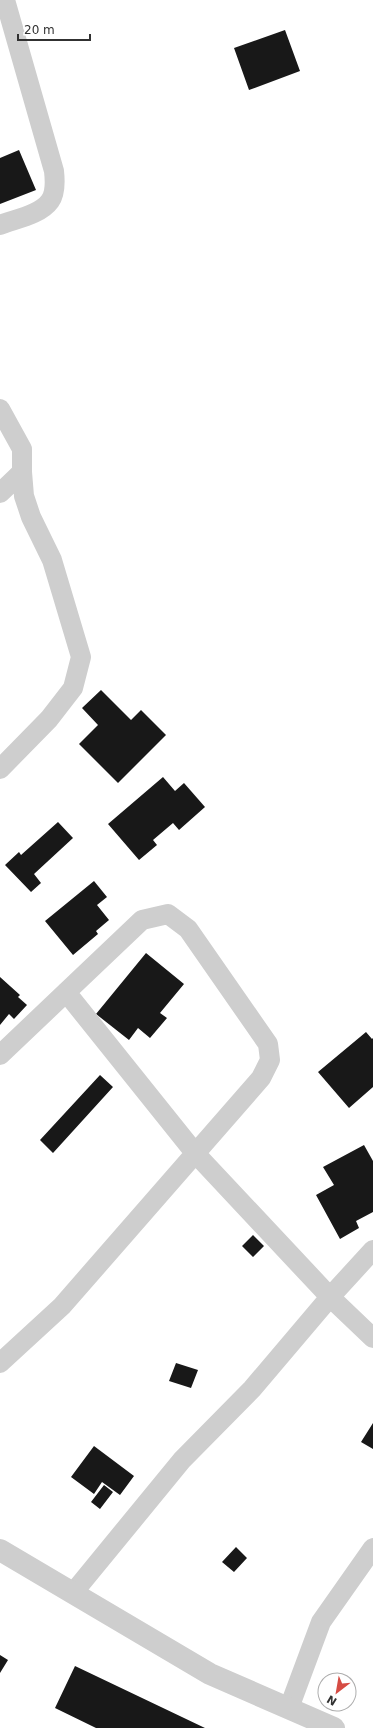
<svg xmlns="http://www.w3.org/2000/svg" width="373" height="1728" viewBox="0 0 373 1728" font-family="'DejaVu Sans',sans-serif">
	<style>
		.building { fill: #181818 }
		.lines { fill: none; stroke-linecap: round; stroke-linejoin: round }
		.minor { stroke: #cecece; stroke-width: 20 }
		.tertiary { stroke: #cecece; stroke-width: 22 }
	</style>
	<rect width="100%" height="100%" fill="#fff"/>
	<path class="building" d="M 285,30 L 300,71 L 249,90 L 234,48 Z
		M 19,150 L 36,190 L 0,204 L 0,158 Z
		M 101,690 L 131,720 L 141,710 L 166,735 L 118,783 L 79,744 L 98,725 L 82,708 Z
		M 163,777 L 175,791 L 184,783 L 205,807 L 179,830 L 173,823 L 153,840 L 157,845 L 139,860 L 108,824 Z
		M 58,822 L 73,838 L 34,874 L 41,883 L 31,892 L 5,865 L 19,852 L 21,855 Z
		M 94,881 L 107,897 L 97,905 L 109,920 L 96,931 L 98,934 L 73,955 L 45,921 Z
		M 146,953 L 184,984 L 160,1013 L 167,1018 L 150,1038 L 138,1028 L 129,1040 L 96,1014 Z
		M 0,977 L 20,995 L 18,997 L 27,1005 L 14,1019 L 9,1014 L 0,1025 Z
		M 366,1032 L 372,1039 L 373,1038 L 373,1087 L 349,1108 L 318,1072 Z
		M 100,1075 L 113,1087 L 53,1153 L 40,1140 Z
		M 364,1145 L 373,1161 L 373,1212 L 356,1221 L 359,1228 L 340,1239 L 316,1195 L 334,1185 L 323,1167 Z
		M 253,1235 L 264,1246 L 253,1257 L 242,1246 Z
		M 176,1363 L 198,1370 L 191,1388 L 169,1381 Z
		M 373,1423 L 373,1449 L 361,1442 Z
		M 94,1446 L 134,1476 L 120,1495 L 102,1482 L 94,1494 L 71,1477 Z
		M 104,1485 L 113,1492 L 100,1509 L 91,1502 Z
		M 236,1547 L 247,1558 L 234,1572 L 222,1562 Z
		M 0,1655 L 8,1660 L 0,1673 Z
		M 75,1666 L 205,1728 L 96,1728 L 55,1708 Z"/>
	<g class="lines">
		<path class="minor" d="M 0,225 C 15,219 40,215 50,201 C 56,193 55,180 54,171 L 5,0
			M 0,409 L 22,449 L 22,472 L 24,496 L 31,517 L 52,560 L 81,657 L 73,688 L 49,719 L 0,769
			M 0,493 L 22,472
			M 66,992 L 195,1153 L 330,1297 L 373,1338
			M 0,1055 L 142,920 L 168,914 L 188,929 L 268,1044 L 270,1060 L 261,1078 L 62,1306 L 0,1363
			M 73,1593 L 182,1460 L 252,1389 L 330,1297 L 373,1250
			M 289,1708 L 321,1622 L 373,1548"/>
		<path class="tertiary" d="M 0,1550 L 210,1674 L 334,1728"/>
	</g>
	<g transform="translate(337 1692) rotate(211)"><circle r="19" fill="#ffffff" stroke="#adadad"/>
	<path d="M0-3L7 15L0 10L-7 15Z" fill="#d64c44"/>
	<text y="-6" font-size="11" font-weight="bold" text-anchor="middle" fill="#313131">N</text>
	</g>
	<path d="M18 34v6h72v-6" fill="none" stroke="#313131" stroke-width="2"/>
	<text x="24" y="34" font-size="12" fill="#313131" stroke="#ffffff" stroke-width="3" paint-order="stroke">20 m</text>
</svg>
